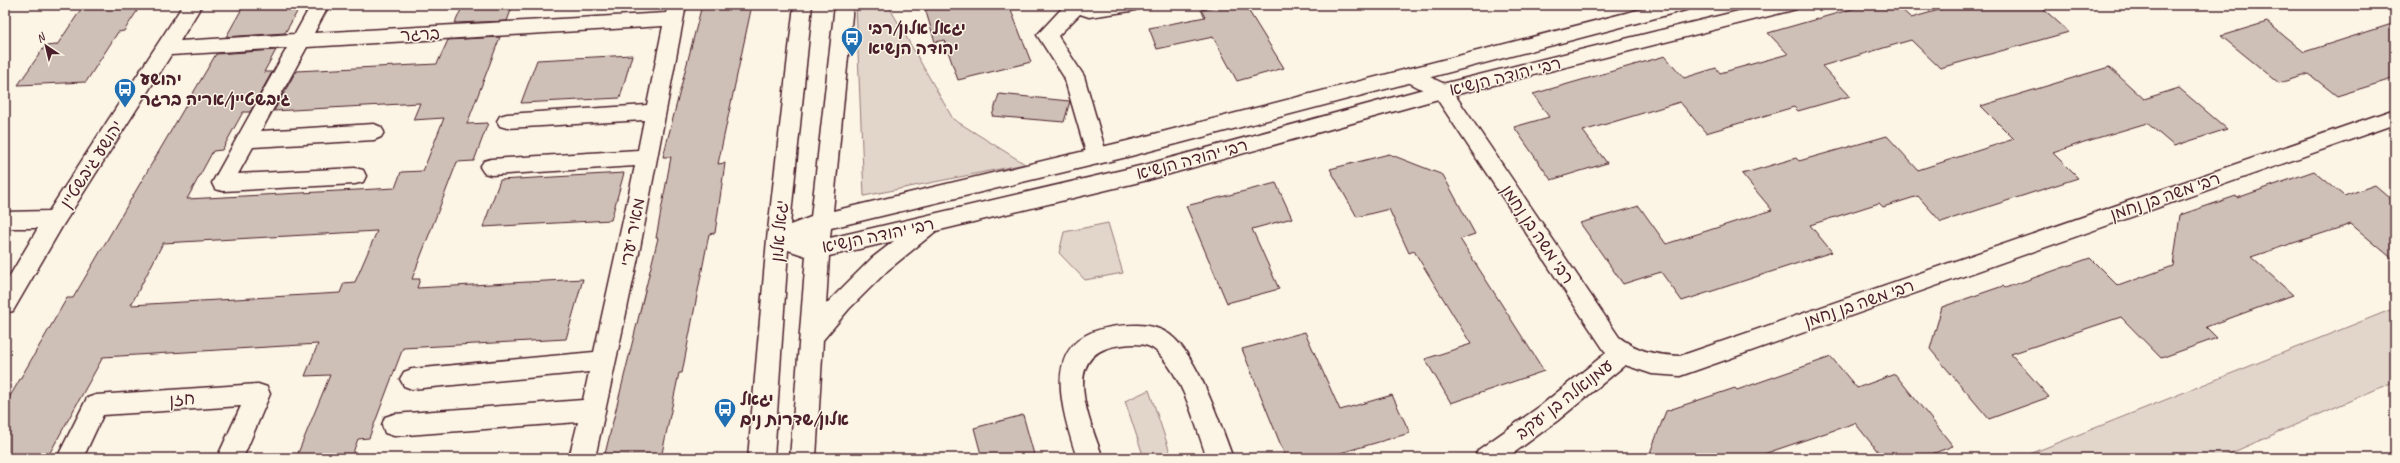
<svg xmlns="http://www.w3.org/2000/svg" width="2400" height="463" viewBox="0 0 2400 463" font-family="Caveat,'Playpen Sans Hebrew',sans-serif">
	<style>
		.green { fill: #e2d5ca; stroke: #967a7a }
		.building { fill: #cfc0b7; stroke: #4a1f2b; fill-rule: evenodd }
		.lines { fill: none; stroke-linecap: round; stroke-linejoin: round }
		.street-casing { stroke: #4a1f2b; stroke-width: 3 }
		.secondary-casing { stroke: #4a1f2b; stroke-width: 3 }
		.street { fill: #fcf5e5; fill-rule: evenodd }
		.secondary { fill: #fcf5e5; fill-rule: evenodd }
		.labels { text-anchor: middle; stroke-width: 3; stroke-linejoin: round; paint-order: stroke }
		.poi-label { font-size: 17px; font-weight: bold; fill: #4a1f2b; stroke: #fcf5e5; text-anchor: start }
		.street-label { font-size: 17px; fill: #4a1f2b; stroke: #fcf5e5 }
	</style>
	<rect width="100%" height="100%" fill="#fcf5e5"/>
	<filter id="ink" filterUnits="userSpaceOnUse"><feTurbulence type="fractalNoise" baseFrequency=".025" numOctaves="2"/><feDisplacementMap in="SourceGraphic" scale="8" xChannelSelector="R" yChannelSelector="G"/><feConvolveMatrix kernelMatrix="1 2 1 2 8 2 1 2 1" color-interpolation-filters="sRGB"/></filter>
	<g filter="url(#ink)">
		<path class="green" d="M 856,5 L 888,5 L 953,119 L 1025,164 L 864,196 Z
			M 1108,223 L 1123,273 L 1085,280 L 1059,253 L 1064,232 Z
			M 2395,308 L 2395,381 L 2220,458 L 2020,458 Z
			M 1149,390 L 1172,458 L 1144,458 L 1125,401 Z"/>
		<path class="building" d="M 84,5 L 141,5 L 124,31 L 118,32 L 86,82 L 18,85 L 45,46 L 57,45 Z
			M 244,5 L 301,5 L 285,33 L 226,37 Z
			M 463,5 L 513,5 L 507,21 L 455,23 Z
			M 702,5 L 752,5 L 718,164 L 725,163 L 715,233 L 709,234 L 682,373 L 679,373 L 661,458 L 604,458 L 658,238 L 656,238 L 671,157 L 663,157 Z
			M 924,5 L 1009,5 L 1031,62 L 958,80 L 944,40 L 935,42 Z
			M 1223,5 L 1245,5 L 1284,68 L 1237,81 L 1213,37 L 1157,49 L 1149,28 L 1205,17 L 1201,10 Z
			M 1866,5 L 1897,5 L 1911,18 L 1956,5 L 2039,5 L 2069,32 L 1940,68 L 1911,40 L 1822,66 L 1850,96 L 1798,111 L 1794,107 L 1706,133 L 1680,102 L 1583,131 L 1607,163 L 1551,180 L 1514,127 L 1549,117 L 1533,94 L 1665,56 L 1684,78 L 1716,68 L 1720,73 L 1788,54 L 1768,33 Z
			M 2267,22 L 2304,52 L 2395,23 L 2395,78 L 2337,96 L 2309,74 L 2279,83 L 2221,36 Z
			M 500,37 L 467,124 L 488,123 L 474,161 L 457,162 L 412,279 L 420,279 L 417,288 L 583,279 L 566,339 L 403,348 L 369,438 L 358,439 L 351,458 L 296,458 L 330,375 L 305,376 L 318,344 L 103,357 L 47,458 L 5,458 L 5,405 L 67,298 L 73,298 L 216,54 L 276,50 L 264,72 L 272,72 L 250,112 L 243,112 L 222,150 L 213,151 L 187,199 L 395,188 L 401,172 L 423,171 L 444,118 L 413,120 L 420,103 L 274,111 L 296,71 L 437,64 L 448,40 ZM 377,231 L 355,282 L 344,283 L 340,293 L 131,305 L 163,243 Z
			M 632,55 L 620,98 L 521,103 L 537,60 Z
			M 2109,67 L 2144,99 L 2179,88 L 2227,129 L 2174,146 L 2147,123 L 2084,142 L 2053,153 L 2078,178 L 1941,222 L 1918,196 L 1883,207 L 1879,203 L 1810,225 L 1832,252 L 1682,301 L 1661,272 L 1623,284 L 1580,223 L 1639,206 L 1666,244 L 1772,210 L 1742,174 L 1796,158 L 1799,161 L 1887,136 L 1918,170 L 2014,139 L 1981,106 Z
			M 999,94 L 1069,101 L 1070,101 L 1064,122 L 992,116 Z
			M 1389,154 L 1443,175 L 1475,234 L 1460,239 L 1544,371 L 1451,403 L 1425,359 L 1471,344 L 1414,251 L 1409,253 L 1389,209 L 1357,217 L 1330,169 Z
			M 2314,171 L 2344,196 L 2375,185 L 2395,202 L 2395,261 L 2351,224 L 2251,257 L 2293,295 L 2206,327 L 2217,338 L 2161,358 L 2121,317 L 2011,354 L 2049,397 L 1989,419 L 1930,349 L 1942,307 L 2003,286 L 2005,288 L 2090,258 L 2118,286 L 2173,266 L 2180,215 L 2236,196 L 2237,198 Z
			M 624,173 L 611,220 L 483,227 L 500,180 Z
			M 1276,183 L 1292,218 L 1252,229 L 1279,289 L 1227,303 L 1186,206 Z
			M 1305,332 L 1340,410 L 1392,395 L 1410,433 L 1323,458 L 1286,458 L 1242,349 Z
			M 1831,357 L 1857,388 L 1895,374 L 1953,446 L 1921,458 L 1883,458 L 1855,423 L 1752,458 L 1648,458 L 1666,411 L 1735,388 L 1737,390 Z
			M 1023,415 L 1035,458 L 982,458 L 974,428 Z"/>
		<g class="lines">
			<g class="street-casing">
				<path id="street" d="M 183,5 L 202,5 L 180,41 L 295,34 L 311,5 L 329,5 L 314,33 L 666,13 L 668,5 L 686,5 L 640,248 L 595,458 L 569,458 L 578,422 L 394,436 L 385,433 L 382,425 L 385,417 L 394,414 L 583,400 L 589,372 L 412,389 L 404,386 L 400,379 L 404,372 L 412,369 L 594,352 L 635,166 L 491,175 L 484,173 L 480,167 L 484,161 L 491,159 L 638,150 L 644,120 L 507,128 L 500,126 L 497,121 L 500,116 L 507,114 L 647,105 L 663,26 L 307,47 L 261,131 L 374,124 L 381,127 L 384,132 L 381,137 L 374,140 L 253,147 L 238,174 L 355,168 L 363,170 L 366,176 L 363,182 L 355,184 L 223,191 L 215,189 L 212,183 L 287,48 L 171,55 L 63,225 L 13,311 L 5,313 L 5,284 L 38,228 L 5,228 L 5,212 L 49,211 Z
					M 1065,5 L 1140,5 L 1138,9 L 1131,11 L 1089,17 L 1080,14 L 1058,36 L 1084,76 L 1107,156 L 1104,162 L 1097,164 L 1090,162 L 1087,156 L 1064,77 L 1037,35 Z
					M 1411,68 L 1449,86 L 1619,337 C 1638,352 1657,355 1680,356 L 2395,109 L 2395,124 L 1680,376 L 1652,374 L 1625,365 L 1557,421 L 1507,458 L 1474,458 L 1478,450 L 1539,407 L 1606,353 L 1435,96 L 1404,80 L 1401,75 L 1404,70 Z
					M 1137,325 C 1147,325 1160,328 1169,334 C 1198,355 1220,424 1233,458 L 1207,458 C 1195,424 1185,383 1161,356 C 1151,343 1138,343 1122,345 C 1058,351 1089,419 1103,458 L 1077,458 C 1055,391 1040,325 1137,325 Z
					M 258,384 L 267,387 L 270,394 L 243,458 L 217,458 L 241,406 L 103,415 L 83,458 L 57,458 L 87,398 L 96,395 Z"/>
			</g>
			<g class="secondary-casing">
				<path id="secondary" d="M 794,5 L 812,5 L 790,225 L 811,217 L 835,5 L 853,5 L 833,211 L 1127,141 L 1657,5 L 1691,5 L 1689,9 L 1682,11 L 1127,157 L 831,228 L 830,238 L 1148,164 L 1442,84 L 1763,5 L 1798,5 L 1796,9 L 1789,11 L 1442,98 L 1148,180 L 936,231 L 888,270 L 849,309 L 823,340 L 816,458 L 790,458 L 806,256 L 788,250 L 774,458 L 748,458 L 767,239 ZM 894,241 L 872,258 L 826,304 L 829,256 Z"/>
			</g>
			<use href="#street" class="street"/>
			<use href="#secondary" class="secondary"/>
		</g>
	</g>
	<defs>
		<g id="bus-pin" transform="scale(1.15)"><path d="M0 17L-7.5 6A9.5 9.5 0 1 1 7.5 6Z" fill="#1f6fb2" stroke="#fcf5e5"/><path d="M-5-6H5V4H4V6H2V4H-2V6H-4V4H-5ZM-3.5-4V0h7V-4ZM-3.5 1.2v1.5H-2V1.2ZM2 1.2v1.5H3.5V1.2Z" fill="#fff"/></g>
	</defs>
	<g fill-rule="evenodd">
		<use href="#bus-pin" x="852" y="38"/>
		<use href="#bus-pin" x="125" y="89"/>
		<use href="#bus-pin" x="725" y="409"/>
	</g>
	<g class="labels">
		<g class="poi-label">
			<text x="868" y="34">יגאל אלון/רבי<tspan x="868" dy="20">יהודה הנשיא</tspan></text>
			<text x="140" y="85">יהושע<tspan x="140" dy="20">גיבשטיין/אריה ברגר</tspan></text>
			<text x="740" y="405">יגאל<tspan x="740" dy="20">אלון/שדרות נים</tspan></text>
		</g>
		<g class="street-label">
			<text transform="translate(420 34) rotate(-3)" y="6">ברגר</text>
			<text transform="translate(1505 76) rotate(-14)" y="6">רבי יהודה הנשיא</text>
			<text transform="translate(1192 159) rotate(-15)" y="6">רבי יהודה הנשיא</text>
			<text transform="translate(91 164) rotate(-57)" y="6">יהושע גיבשטיין</text>
			<text transform="translate(2165 196) rotate(-19)" y="6">רבי משה בן נחמן</text>
			<text transform="translate(779 231) rotate(-85)" y="6">יגאל אלון</text>
			<text transform="translate(632 232) rotate(-79)" y="6">מאיר יערי</text>
			<text transform="translate(1538 234) rotate(56)" y="6">רבי משה בן נחמן</text>
			<text transform="translate(878 235) rotate(-12)" y="6">רבי יהודה הנשיא</text>
			<text transform="translate(1859 303) rotate(-19)" y="6">רבי משה בן נחמן</text>
			<text transform="translate(182 399) rotate(-4)" y="6">חזן</text>
			<text transform="translate(1564 399) rotate(-38)" y="6">עמנואלה בן יעקב</text>
		</g>
	</g>
	<rect width="2400" height="463" fill="none" stroke="#fcf5e5" stroke-width="20"/>
	<rect x="10" y="10" width="2380" height="443" fill="none" stroke="#4a1f2b" stroke-width="1.5" filter="url(#ink)"/>
	<g transform="translate(46 46) rotate(325)" stroke="#fcf5e5" stroke-width="3" paint-order="stroke">
	<path d="M0-3L7 15L0 10L-7 15Z" fill="#4a1f2b"/>
	<text y="-6" font-size="11" font-weight="bold" text-anchor="middle" fill="#4a1f2b">N</text>
	</g>
</svg>
